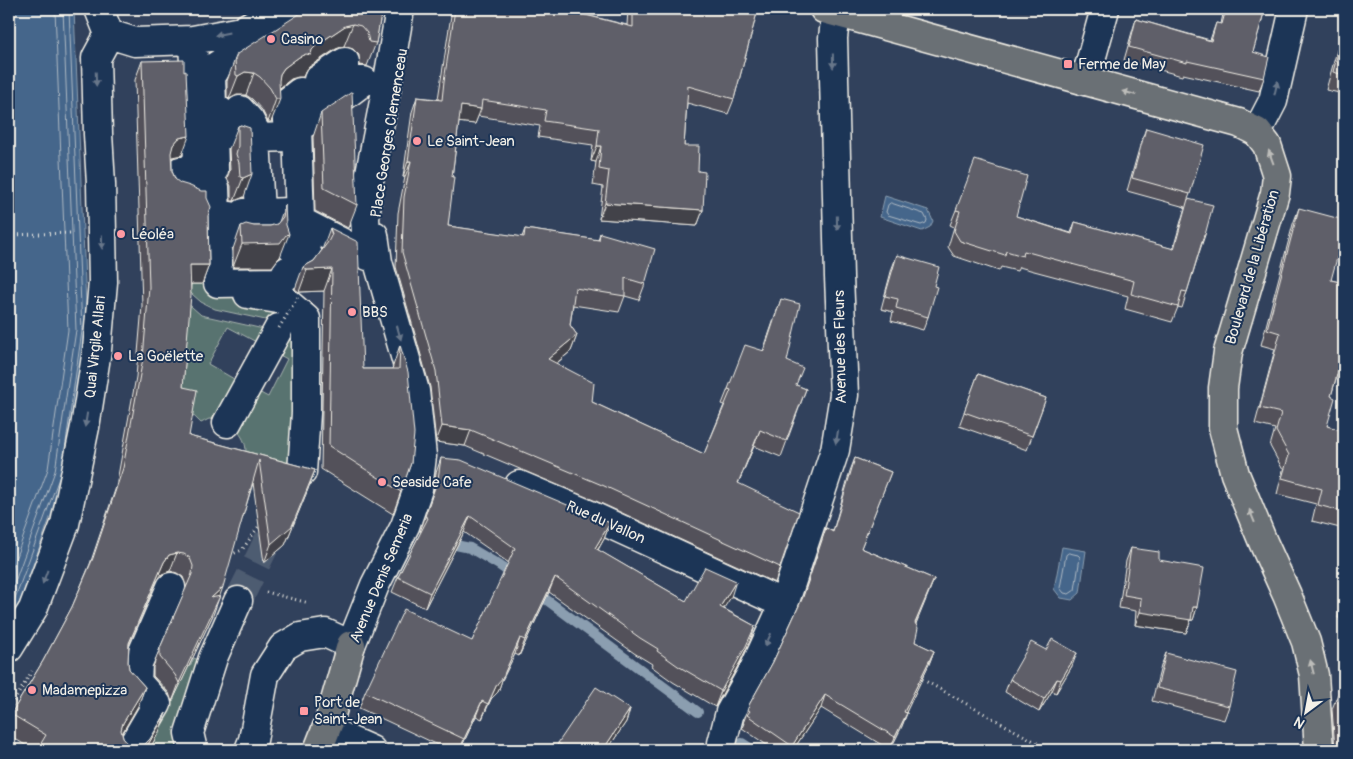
<svg xmlns="http://www.w3.org/2000/svg" width="1353" height="759" viewBox="0 0 1353 759" font-family="Pangolin,sans-serif">
	<style>
		.green { fill: #587370; stroke: #a6b2ac }
		.water { fill: #45668b; stroke: #8b9eb0 }
		.lines { fill: none; stroke-linecap: round; stroke-linejoin: round }
		.shore { stroke: #aeb9c3; stroke-width: 1 }
		.stream { stroke: #8b9eb0; stroke-width: 10 }
		.minor-tunnel { stroke: #4e5b71; stroke-width: 28; stroke-dasharray: 28 14; stroke-linecap: butt }
		.minor-casing { stroke: #f4f1e8; stroke-width: 31 }
		.major-casing { stroke: #f4f1e8; stroke-width: 31 }
		.path { stroke: #f4f1e8; stroke-width: 3; stroke-dasharray: 1 4; stroke-linecap: butt }
		.minor { stroke: #1d3557; stroke-width: 28 }
		.major { stroke: #6b7074; stroke-width: 28 }
		.path-bridge { stroke: #f4f1e8; stroke-width: 3; stroke-dasharray: 1 4; stroke-linecap: butt }
		.wall { fill: #52515a; stroke: #f4f1e8 }
		.shaded-wall { fill: #42424a; stroke: #f4f1e8 }
		.building { fill: #5f5e69; stroke: #f4f1e8 }
		.oneway { fill: #68778a }
		.oneway2 { fill: #bdbdba }
		.poi-dot { fill: #ff9aa2; stroke: #1d3557; stroke-width: 2 }
		.labels { text-anchor: middle; stroke-width: 4; stroke-linejoin: round; paint-order: stroke }
		.poi-label { font-size: 15px; fill: #f4f1e8; stroke: #1d3557; text-anchor: start }
		.street-label { font-size: 15px; fill: #f4f1e8; stroke: #1d3557 }
	</style>
	<rect width="100%" height="100%" fill="#31415c"/>
	<filter id="ink" filterUnits="userSpaceOnUse"><feTurbulence type="fractalNoise" baseFrequency=".02" numOctaves="2"/><feDisplacementMap in="SourceGraphic" scale="10" xChannelSelector="R" yChannelSelector="G"/><feConvolveMatrix kernelMatrix="1 2 1 2 8 2 1 2 1" color-interpolation-filters="sRGB"/></filter>
	<g filter="url(#ink)">
		<path class="green" d="M 192,272 L 212,273 L 213,297 L 283,298 L 270,321 L 215,309 L 201,302 L 184,287 Z
			M 184,300 L 201,315 L 268,330 L 262,345 L 228,327 L 208,364 L 241,383 L 221,420 L 209,419 L 201,423 L 167,390 Z
			M 288,331 L 294,334 L 291,483 L 244,471 C 247,451 249,442 233,426 L 253,389 L 268,397 L 287,359 L 276,353 Z
			M 194,658 L 200,661 L 183,750 L 149,750 L 174,698 L 145,680 L 151,668 L 162,667 L 168,659 L 190,666 Z"/>
		<path class="water" d="M 9,9 L 74,9 L 87,331 L 66,473 L 19,604 L 9,619 Z
			M 885,196 L 928,210 L 933,221 L 930,227 L 922,231 L 880,217 Z
			M 1062,547 L 1086,551 L 1080,593 L 1072,600 L 1061,598 L 1054,589 Z"/>
		<g class="lines">
			<path class="shore" d="M 891,203 L 924,214 L 927,220 L 926,223 L 921,225 L 888,215 L 886,212 L 888,205 Z
				M 64,456 L 82,331 L 69,9
				M 1069,553 L 1078,555 L 1080,557 L 1075,590 L 1069,594 L 1064,593 L 1060,588 L 1066,555 Z
				M 9,576 L 48,469 L 68,330 L 55,9
				M 9,598 L 55,471 L 76,330 L 63,9
				M 9,610 L 14,601 L 59,478"/>
			<path class="stream" d="M 446,543 L 470,548 L 499,565 L 517,578
				M 536,592 L 698,712
				M 742,743 L 753,750"/>
			<path class="minor-tunnel" d="M 238,601 L 279,518"/>
			<g class="minor-casing">
				<path id="minor" d="M 99,9 L 109,34 L 135,42 L 193,40 L 241,31 L 265,17
					M 305,9 L 213,68 L 215,71 L 211,76 L 212,105 L 226,116 L 228,134 L 213,134 L 214,170 L 210,170 L 201,164 L 194,165 L 188,171 L 180,171 L 181,189 L 188,189 L 195,194 L 202,194 L 212,187 L 215,187 L 216,216 L 230,216 L 231,234 L 217,235 L 218,283 L 281,282 L 287,271 L 294,273 L 308,255 L 293,248 L 292,212 L 260,213 L 261,234 L 245,234 L 244,213 L 260,212 L 256,138 L 242,136 L 240,110 L 250,121 L 259,138 L 288,137 L 286,103 L 300,92 L 305,100 L 323,87 L 318,80 L 345,62 L 342,78 L 364,81 L 320,114 L 297,128 L 300,221 L 368,256 L 365,219 L 370,173 L 387,86 L 400,9
					M 193,40 L 198,161
					M 1085,81 L 1105,9
					M 1257,132 L 1273,101 L 1294,9
					M 248,294 L 284,300 L 306,319 L 306,413 L 302,472
					M 227,423 L 279,328
					M 519,485 L 590,515 L 784,604
					M 9,648 L 33,609 L 65,524 L 85,427 L 97,350 L 103,282 L 101,184 L 98,134 L 96,58 L 109,34
					M 326,730 L 371,750
					M 130,750 L 157,704 L 137,682 L 138,663 L 171,587
					M 193,750 L 189,733 L 213,658 L 238,601
					M 249,750 L 253,740 L 265,675 L 283,647 L 300,637 L 325,633 L 351,645 L 375,585 L 405,526 L 418,489 L 422,456 L 415,391 L 378,262 L 374,235
					M 723,750 L 722,743 L 730,712 L 754,669 L 784,604 L 835,450 L 844,395 L 839,277 L 833,38 L 836,12"/>
			</g>
			<g class="major-casing">
				<path id="major" d="M 824,9 L 1239,123 L 1257,132 L 1267,145 L 1277,176 L 1275,193 L 1228,352 L 1223,388 L 1223,428 L 1235,474 L 1263,542 L 1287,595 L 1306,642 L 1314,675 L 1319,750
					M 318,750 L 329,722 L 351,645"/>
			</g>
			<path class="path" d="M 9,235 L 71,233
				M 230,555 L 242,550 L 261,523
				M 266,592 L 309,603
				M 918,677 L 1050,750
				M 9,710 L 32,671
				M 9,744 L 19,750"/>
			<use href="#minor" class="minor"/>
			<use href="#major" class="major"/>
			<path class="path-bridge" d="M 279,328 L 302,290"/>
		</g>
		<path class="wall" d="M 382,9 L 376,43 L 367,66 L 360,65 L 359,55 L 353,49 L 344,46 L 336,49 L 309,67 L 305,72 L 303,77 L 298,77 L 291,79 L 279,89 L 271,122 L 268,122 L 262,110 L 252,99 L 246,95 L 237,95 L 229,99 L 227,97 L 227,81 L 235,59 Z
			M 452,9 L 562,9 L 627,25 L 628,9 L 758,9 L 734,99 L 728,114 L 687,103 L 684,146 L 698,171 L 703,210 L 697,226 L 599,219 L 603,187 L 593,185 L 596,162 L 591,161 L 593,145 L 538,137 L 540,126 L 478,116 L 475,124 L 459,122 L 452,177 L 448,226 L 522,237 L 525,229 L 598,240 L 600,233 L 645,284 L 639,300 L 625,296 L 619,312 L 573,305 L 570,325 L 577,335 L 571,351 L 556,364 L 592,402 L 704,454 L 724,405 L 722,404 L 728,389 L 763,351 L 781,299 L 787,361 L 796,385 L 806,389 L 781,457 L 754,446 L 738,483 L 780,567 L 775,583 L 596,501 L 465,446 L 436,442 L 430,387 L 396,267 L 398,213 L 405,177 L 403,177 L 412,112 L 417,97 L 438,99 Z
			M 1224,9 L 1265,9 L 1253,52 L 1264,78 L 1259,91 L 1183,74 L 1182,76 L 1124,60 L 1132,32 L 1136,19 L 1210,40 L 1216,23 L 1221,24 Z
			M 1269,9 L 1278,9 L 1277,11 Z
			M 1344,25 L 1344,94 L 1326,90 Z
			M 142,61 L 184,72 L 182,155 L 172,158 L 172,171 L 175,179 L 208,216 L 209,265 L 202,284 L 191,284 L 183,387 L 189,436 L 315,470 L 308,489 L 285,545 L 264,563 L 253,483 L 213,615 L 172,702 L 169,693 L 153,676 L 153,667 L 160,648 L 186,589 L 186,585 L 183,577 L 177,573 L 170,571 L 162,574 L 157,581 L 129,646 L 128,662 L 129,669 L 145,687 L 138,706 L 122,733 L 123,738 L 129,745 L 136,747 L 144,745 L 159,732 L 149,750 L 33,750 L 9,735 L 9,720 L 11,714 L 43,661 L 72,607 L 90,564 L 116,487 L 136,377 L 142,306 L 135,80 Z
			M 321,113 L 357,205 L 348,228 L 315,211 L 313,137 Z
			M 241,125 L 244,197 L 234,201 L 231,201 L 231,186 L 227,178 L 230,170 L 229,149 L 238,126 Z
			M 1146,128 L 1190,194 L 1188,199 L 1205,235 L 1200,250 L 1187,292 L 1182,308 L 1178,307 L 1172,322 L 1125,309 L 1128,296 L 1019,267 L 1017,271 L 1001,267 L 999,271 L 954,256 L 948,247 L 954,227 L 950,225 L 956,210 L 1016,216 L 1071,233 L 1075,222 L 1173,249 L 1185,207 L 1127,191 L 1141,142 Z
			M 285,205 L 280,257 L 278,259 L 272,267 L 233,267 L 233,249 L 241,226 L 270,226 L 277,224 L 279,222 Z
			M 1299,208 L 1331,280 L 1344,283 L 1344,352 L 1331,396 L 1327,426 L 1344,431 L 1344,529 L 1312,521 L 1316,504 L 1277,494 L 1283,470 L 1270,446 L 1275,429 L 1255,424 L 1275,349 L 1261,345 L 1293,224 Z
			M 330,228 L 363,369 L 392,369 L 400,345 L 411,463 L 393,514 L 321,469 L 324,291 L 299,292 L 295,289 L 303,267 L 314,261 L 322,250 Z
			M 897,255 L 934,286 L 928,317 L 923,330 L 891,321 L 893,312 L 881,309 L 892,268 Z
			M 978,374 L 1046,398 L 1027,450 L 959,426 Z
			M 441,458 L 610,523 L 604,539 L 598,550 L 686,601 L 731,597 L 723,608 L 755,626 L 750,641 L 740,662 L 715,707 L 673,682 L 651,666 L 652,664 L 634,653 L 549,592 L 519,656 L 515,654 L 502,680 L 498,692 L 491,699 L 482,719 L 476,716 L 460,750 L 449,750 L 359,708 L 365,692 L 472,641 L 509,563 L 464,532 L 425,608 L 392,592 L 398,577 L 421,532 L 420,532 L 433,494 L 436,473 Z
			M 855,458 L 891,472 L 861,548 L 934,579 L 916,623 L 915,642 L 934,651 L 929,664 L 906,712 L 907,713 L 902,726 L 890,750 L 821,708 L 793,750 L 774,750 L 742,728 L 744,723 L 743,723 L 745,718 L 749,705 L 773,662 L 801,601 L 826,528 L 833,531 L 850,471 Z
			M 1131,548 L 1159,560 L 1197,607 L 1193,620 L 1191,620 L 1186,633 L 1135,625 L 1136,611 L 1119,608 L 1126,561 Z
			M 1344,593 L 1344,619 L 1338,618 Z
			M 1166,653 L 1229,706 L 1224,720 L 1152,701 L 1161,666 Z
			M 1072,666 L 1056,693 L 1052,691 L 1039,712 L 1005,692 L 1010,679 Z
			M 1338,694 L 1344,750 L 1334,750 L 1335,749 L 1332,709 Z
			M 630,709 L 626,722 L 607,750 L 556,750 L 558,743 Z"/>
		<path class="shaded-wall" d="M 353,24 L 344,46 L 336,49 L 309,67 L 305,72 L 303,77 L 298,77 L 291,79 L 276,91 L 280,74 L 284,68 L 299,57 L 312,50 L 318,44 L 345,26 Z
			M 245,72 L 254,73 L 246,95 L 237,95 L 229,99 L 238,76 Z
			M 276,99 L 280,99 L 271,122 L 268,122 Z
			M 461,106 L 481,109 L 475,124 L 456,122 Z
			M 189,136 L 182,155 L 172,157 L 166,164 L 173,145 L 179,138 Z
			M 597,146 L 601,146 L 596,162 L 591,161 Z
			M 408,161 L 411,161 L 405,177 L 403,177 Z
			M 252,174 L 244,197 L 234,201 L 243,178 Z
			M 605,203 L 703,210 L 697,226 L 599,219 Z
			M 289,234 L 280,257 L 278,259 L 272,267 L 233,267 L 242,244 L 286,235 Z
			M 190,265 L 209,265 L 202,284 L 184,284 Z
			M 332,269 L 324,291 L 299,292 L 307,270 Z
			M 577,335 L 571,351 L 542,375 L 548,359 Z
			M 442,426 L 471,430 L 465,446 L 436,442 Z
			M 760,430 L 754,446 L 732,498 L 738,483 Z
			M 315,470 L 308,489 L 285,545 L 264,563 L 271,544 Z
			M 470,516 L 464,532 L 425,608 L 430,593 Z
			M 610,523 L 604,539 L 589,564 L 595,548 Z
			M 177,553 L 170,571 L 162,574 L 157,581 L 122,662 L 129,643 L 164,562 L 169,555 Z
			M 555,577 L 549,592 L 519,656 L 525,640 Z
			M 934,579 L 929,592 L 911,636 L 915,623 Z
			M 736,581 L 731,597 L 715,622 L 720,607 Z
			M 223,587 L 213,615 L 172,702 L 211,598 Z
			M 1193,607 L 1197,607 L 1193,620 L 1191,620 L 1186,633 L 1135,625 L 1140,612 Z
			M 755,626 L 750,641 L 740,662 L 715,707 L 721,691 Z
			M 520,638 L 515,654 L 502,680 L 498,692 L 491,699 L 482,719 L 488,704 L 497,684 L 505,672 Z
			M 934,651 L 929,664 L 900,725 L 904,712 Z
			M 1077,653 L 1072,666 L 1056,693 L 1061,680 Z
			M 1057,679 L 1052,691 L 1039,712 L 1044,699 Z
			M 145,687 L 138,706 L 117,742 L 123,723 Z
			M 825,695 L 821,708 L 793,750 L 790,750 L 792,746 Z
			M 482,701 L 476,716 L 460,750 L 464,739 Z
			M 630,709 L 626,722 L 607,750 L 603,750 Z
			M 166,713 L 159,732 L 149,750 L 145,750 Z
			M 907,713 L 902,726 L 890,750 L 895,737 Z"/>
		<path class="building" d="M 307,9 L 382,9 L 376,43 L 369,42 L 367,33 L 361,26 L 353,24 L 345,26 L 318,44 L 312,50 L 311,55 L 306,54 L 299,57 L 284,68 L 280,74 L 279,81 L 280,99 L 276,99 L 270,88 L 260,77 L 254,73 L 245,72 L 238,76 L 236,75 L 235,59 L 237,54 Z
			M 455,9 L 562,9 L 633,27 L 633,9 L 758,9 L 734,99 L 688,86 L 684,146 L 699,146 L 698,171 L 705,172 L 703,210 L 605,203 L 609,171 L 599,169 L 601,146 L 597,146 L 599,129 L 544,121 L 546,110 L 482,100 L 481,109 L 461,106 L 452,177 L 454,177 L 448,226 L 524,237 L 525,229 L 599,240 L 600,233 L 655,249 L 645,284 L 625,278 L 625,296 L 575,288 L 570,325 L 577,335 L 548,359 L 594,383 L 592,402 L 704,454 L 731,390 L 728,389 L 745,345 L 764,351 L 781,299 L 800,304 L 787,361 L 803,368 L 796,385 L 806,389 L 786,441 L 760,430 L 738,483 L 799,512 L 780,567 L 602,485 L 471,430 L 442,426 L 436,371 L 402,252 L 404,197 L 411,161 L 408,161 L 417,97 L 442,100 L 444,81 Z
			M 1226,9 L 1265,9 L 1253,52 L 1269,57 L 1264,78 L 1187,61 L 1187,63 L 1129,47 L 1136,19 L 1211,41 L 1216,23 L 1222,24 Z
			M 1344,30 L 1344,75 L 1333,72 Z
			M 184,60 L 184,72 L 186,71 L 189,136 L 179,138 L 173,145 L 171,153 L 172,171 L 175,179 L 180,183 L 190,186 L 201,191 L 207,191 L 207,198 L 211,207 L 208,216 L 209,265 L 190,265 L 191,295 L 183,387 L 197,390 L 189,436 L 315,470 L 292,526 L 271,544 L 259,460 L 223,587 L 211,598 L 220,596 L 179,683 L 175,675 L 160,657 L 160,648 L 192,574 L 193,566 L 190,558 L 184,554 L 177,553 L 169,555 L 164,562 L 129,643 L 128,662 L 129,669 L 145,687 L 123,723 L 121,730 L 123,738 L 129,745 L 136,747 L 144,745 L 150,739 L 166,713 L 145,750 L 37,750 L 46,735 L 11,714 L 43,661 L 72,607 L 93,558 L 123,468 L 143,358 L 149,287 L 142,61 Z
			M 352,92 L 357,205 L 324,188 L 321,113 Z
			M 241,125 L 250,128 L 252,174 L 243,178 L 240,177 L 239,163 L 236,154 L 238,146 L 238,126 Z
			M 1146,128 L 1204,145 L 1190,194 L 1132,178 Z
			M 975,160 L 1027,176 L 1016,216 L 1072,234 L 1075,222 L 1174,249 L 1188,199 L 1213,205 L 1205,235 L 1204,235 L 1187,292 L 1182,291 L 1178,307 L 1131,294 L 1134,281 L 1024,251 L 1023,256 L 1006,251 L 1005,255 L 960,241 L 954,231 L 960,211 L 956,210 Z
			M 285,205 L 286,225 L 289,234 L 286,235 L 280,243 L 242,244 L 241,226 L 246,224 L 254,226 L 270,226 L 277,224 L 283,217 Z
			M 1299,208 L 1344,220 L 1344,232 L 1331,280 L 1344,283 L 1344,350 L 1331,396 L 1335,398 L 1327,426 L 1344,431 L 1344,512 L 1318,505 L 1322,489 L 1282,478 L 1289,455 L 1276,431 L 1281,413 L 1260,408 L 1280,333 L 1267,329 Z
			M 330,228 L 358,242 L 363,369 L 399,369 L 400,345 L 408,372 L 414,434 L 411,463 L 401,492 L 329,446 L 332,269 L 307,270 L 303,267 L 314,261 L 328,242 L 332,234 Z
			M 897,255 L 939,267 L 934,286 L 937,287 L 928,317 L 896,308 L 898,299 L 885,296 Z
			M 978,374 L 1046,398 L 1032,436 L 964,412 Z
			M 441,458 L 461,460 L 610,523 L 595,548 L 686,601 L 705,567 L 736,581 L 720,607 L 755,626 L 746,646 L 721,691 L 678,666 L 657,651 L 658,649 L 640,638 L 555,577 L 525,640 L 520,638 L 505,672 L 504,676 L 497,684 L 488,704 L 482,701 L 464,739 L 365,692 L 404,609 L 472,641 L 515,548 L 470,516 L 430,593 L 398,577 L 428,518 L 425,516 L 438,479 Z
			M 855,458 L 891,472 L 861,548 L 934,579 L 915,623 L 918,628 L 915,642 L 934,651 L 904,712 L 907,713 L 895,737 L 825,695 L 792,746 L 747,715 L 750,711 L 748,710 L 749,705 L 773,662 L 803,597 L 826,528 L 833,532 Z
			M 1131,548 L 1159,552 L 1159,560 L 1204,568 L 1197,607 L 1193,607 L 1191,620 L 1140,612 L 1141,598 L 1124,595 Z
			M 1052,639 L 1077,653 L 1061,680 L 1057,679 L 1044,699 L 1010,679 L 1031,642 L 1046,650 Z
			M 1166,653 L 1237,672 L 1229,706 L 1157,688 Z
			M 596,687 L 630,709 L 603,750 L 569,750 L 558,743 Z
			M 1338,694 L 1344,695 L 1344,750 L 1336,750 L 1336,744 L 1339,741 L 1340,733 Z
			M 1222,745 L 1240,750 L 1221,750 Z"/>
		<defs><path id="oneway-solid" d="M-6-.8H1V-3.2L6.5 0L1 3.2V.8H-6Z" transform="scale(1.25)"/></defs>
		<g class="oneway">
			<use href="#oneway-solid" transform="translate(222 34) rotate(169)"/>
			<use href="#oneway-solid" transform="translate(833 61) rotate(89)"/>
			<use href="#oneway-solid" transform="translate(96 79) rotate(88)"/>
			<use href="#oneway-solid" transform="translate(1276 88) rotate(-77)"/>
			<use href="#oneway-solid" transform="translate(837 223) rotate(89)"/>
			<use href="#oneway-solid" transform="translate(102 242) rotate(89)"/>
			<use href="#oneway-solid" transform="translate(399 333) rotate(74)"/>
			<use href="#oneway-solid" transform="translate(86 420) rotate(99)"/>
			<use href="#oneway-solid" transform="translate(837 437) rotate(99)"/>
			<use href="#oneway-solid" transform="translate(45 577) rotate(110)"/>
			<use href="#oneway-solid" transform="translate(768 640) rotate(115)"/>
		</g>
		<g class="oneway2">
			<use href="#oneway-solid" transform="translate(1129 93) rotate(-165)"/>
			<use href="#oneway-solid" transform="translate(1271 157) rotate(-110)"/>
			<use href="#oneway-solid" transform="translate(1252 516) rotate(-112)"/>
			<use href="#oneway-solid" transform="translate(1312 667) rotate(-104)"/>
		</g>
	</g>
	<g class="poi-dot">
		<circle cx="271" cy="39" r="5"/>
		<rect x="1063" y="59" width="10" height="10" rx="2.5"/>
		<circle cx="417" cy="141" r="5"/>
		<circle cx="121" cy="234" r="5"/>
		<circle cx="352" cy="312" r="5"/>
		<circle cx="118" cy="356" r="5"/>
		<circle cx="382" cy="482" r="5"/>
		<circle cx="32" cy="690" r="5"/>
		<rect x="299" y="706" width="10" height="10" rx="2.5"/>
	</g>
	<g class="labels">
		<g class="poi-label">
			<text x="281" y="44">Casino</text>
			<text x="1078" y="69">Ferme de May</text>
			<text x="427" y="146">Le Saint-Jean</text>
			<text x="131" y="239">Léoléa</text>
			<text x="362" y="317">BBS</text>
			<text x="128" y="361">La Goëlette</text>
			<text x="392" y="487">Seaside Cafe</text>
			<text x="42" y="695">Madamepizza</text>
			<text x="314" y="707">Port de<tspan x="314" dy="17">Saint-Jean</tspan></text>
		</g>
		<g class="street-label">
			<text transform="translate(389 133) rotate(-81)" y="5">Place Georges Clemenceau</text>
			<text transform="translate(1252 267) rotate(-74)" y="5">Boulevard de la Libération</text>
			<text transform="translate(95 347) rotate(-84)" y="5">Quai Virgile Allari</text>
			<text transform="translate(840 347) rotate(-91)" y="5">Avenue des Fleurs</text>
			<text transform="translate(606 522) rotate(24)" y="5">Rue du Vallon</text>
			<text transform="translate(381 578) rotate(-67)" y="5">Avenue Denis Semeria</text>
		</g>
	</g>
	<rect width="1353" height="759" fill="none" stroke="#1d3557" stroke-width="30"/>
	<rect x="15" y="15" width="1323" height="729" fill="none" stroke="#f4f1e8" stroke-width="2" filter="url(#ink)"/>
	<g transform="translate(1306 712) rotate(212)" stroke="#1d3557" stroke-width="4" paint-order="stroke">
	<path d="M0-4L9 19L0 12L-9 19Z" fill="#f4f1e8"/>
	<text y="-8" font-size="14" font-weight="bold" text-anchor="middle" fill="#f4f1e8">N</text>
	</g>
</svg>
